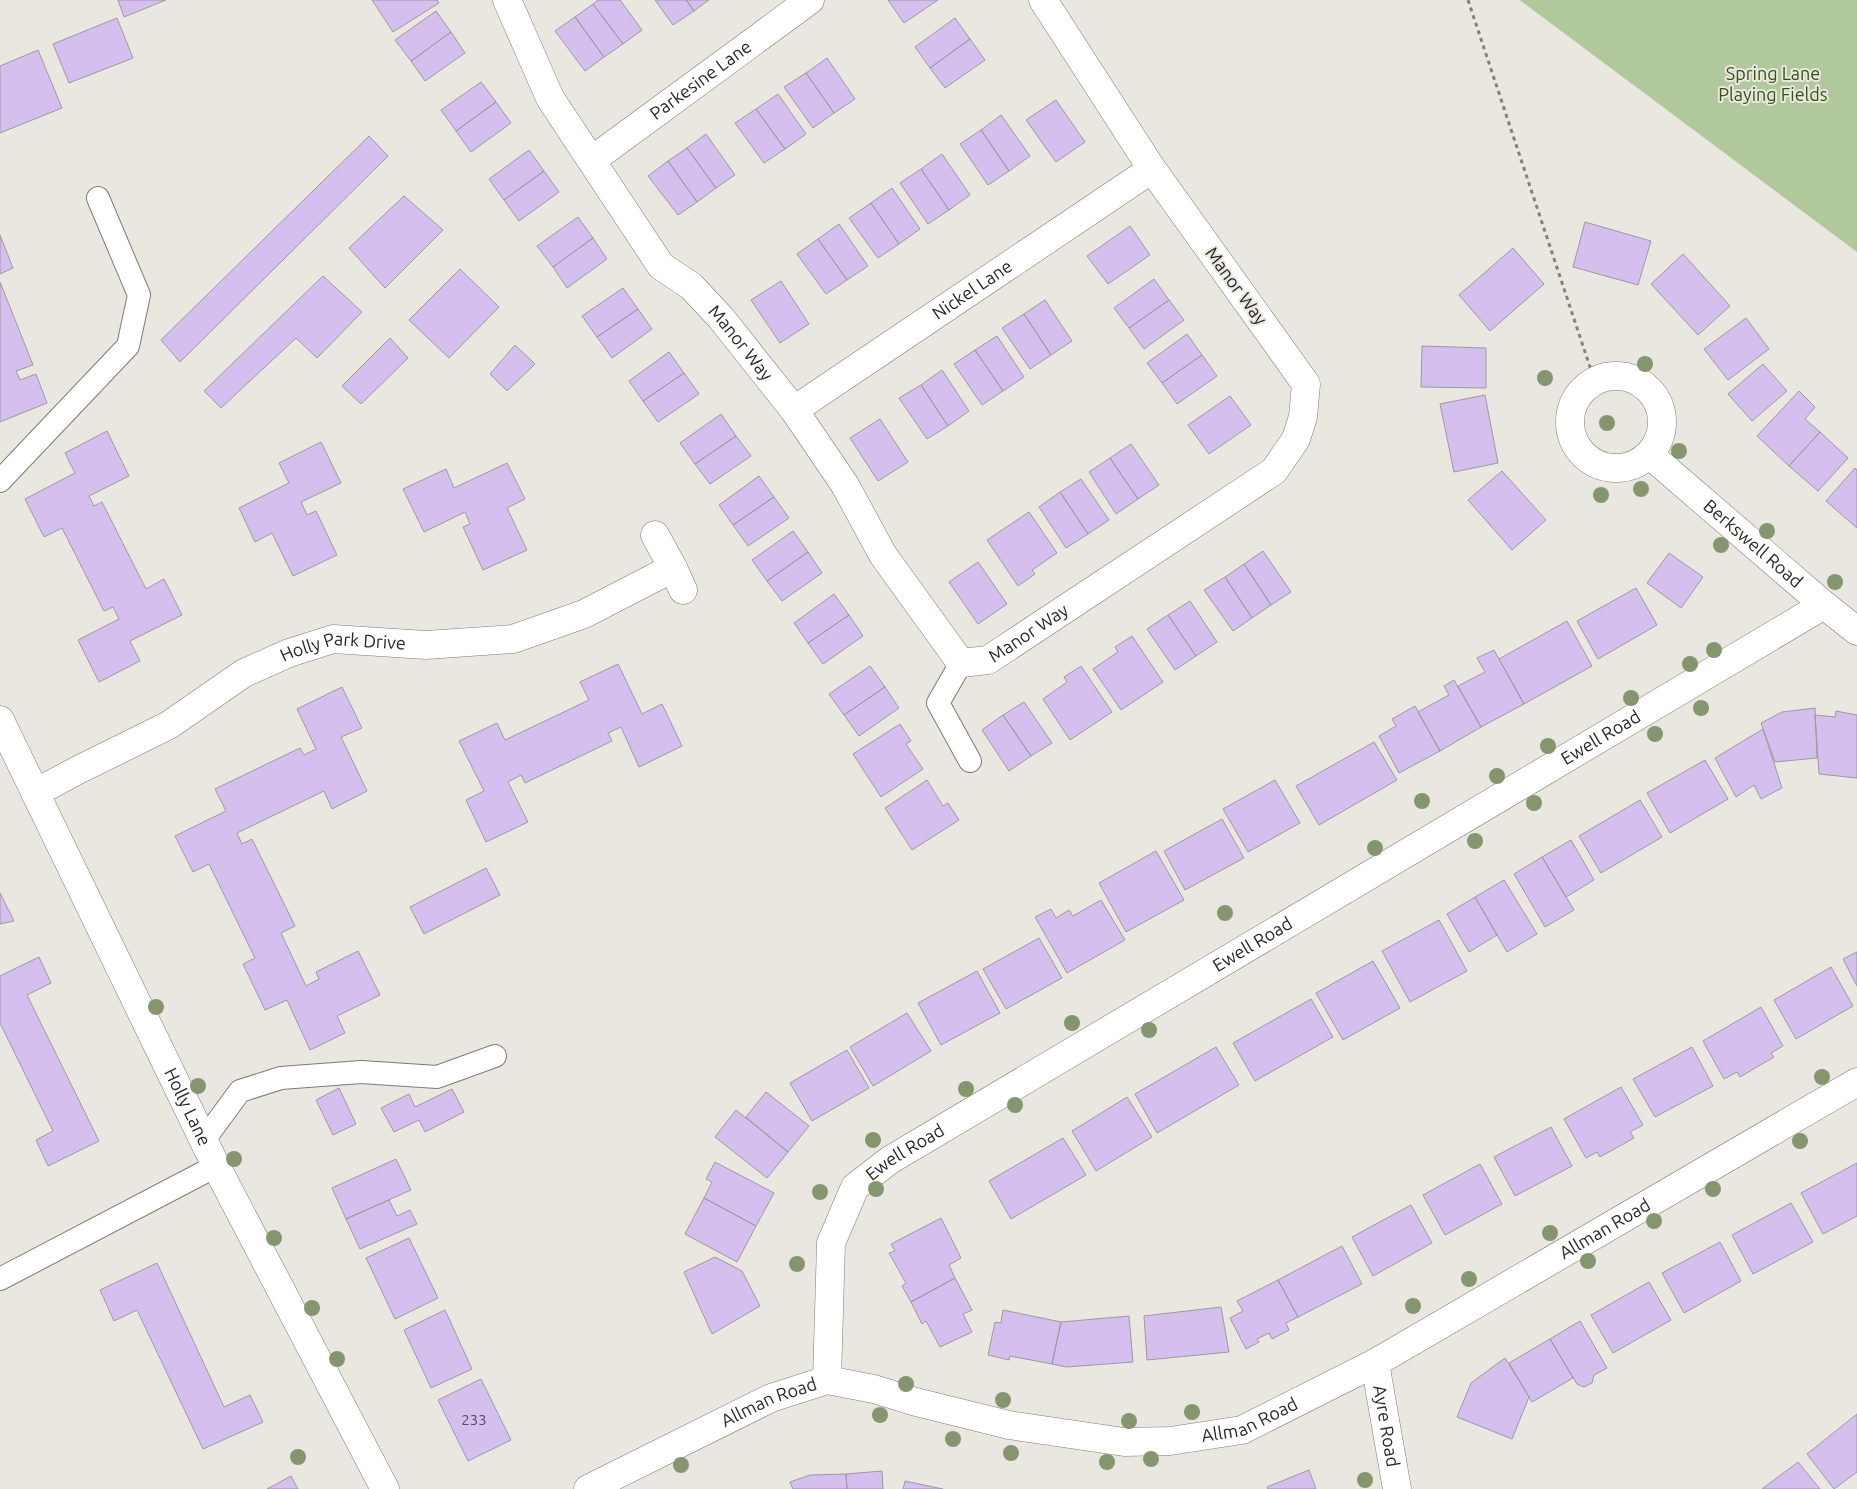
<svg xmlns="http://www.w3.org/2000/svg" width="1857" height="1489" viewBox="0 0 1857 1489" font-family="Ubuntu,sans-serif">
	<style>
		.green { fill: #b0c89c }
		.building { fill: #d5bfef; stroke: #9c999f }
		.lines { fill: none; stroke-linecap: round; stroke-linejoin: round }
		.service-casing { stroke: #7e7b76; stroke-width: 24 }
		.minor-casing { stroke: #7e7b76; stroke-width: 29 }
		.path { stroke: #84817d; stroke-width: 3; stroke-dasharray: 4 4; stroke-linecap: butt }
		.service { stroke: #fff; stroke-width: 22 }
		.minor { stroke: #fff; stroke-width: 28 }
		.tree { fill: #85956e }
		.labels { text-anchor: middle; stroke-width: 4; stroke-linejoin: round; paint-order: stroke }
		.number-label { font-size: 15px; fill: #544d58 }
		.park-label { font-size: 18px; fill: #33520f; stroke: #eae7e1 }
		.street-label { font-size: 18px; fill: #292725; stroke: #eae7e1 }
	</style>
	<rect width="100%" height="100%" fill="#eae7e1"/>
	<path class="green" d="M 1520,0 L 1857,0 L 1857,252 L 1521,1 Z"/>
	<path class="building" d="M 118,0 L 166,0 L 124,17 Z
		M 372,0 L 437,0 L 439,3 L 393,32 Z
		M 598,0 L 620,0 L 642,30 L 623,44 L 593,4 Z
		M 655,0 L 686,0 L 694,11 L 673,25 Z
		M 686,0 L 709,0 L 694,11 Z
		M 888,0 L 938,0 L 904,23 Z
		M 593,4 L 623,44 L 604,57 L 575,17 Z
		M 436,11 L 451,32 L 411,61 L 395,40 Z
		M 575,17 L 604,57 L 585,71 L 555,31 Z
		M 117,18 L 133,58 L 69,83 L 53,44 Z
		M 955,18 L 970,39 L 930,68 L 915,47 Z
		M 451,32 L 465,53 L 425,81 L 411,61 Z
		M 970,39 L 985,60 L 945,88 L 930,68 Z
		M 38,50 L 62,108 L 0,133 L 0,66 Z
		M 827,58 L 855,99 L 834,113 L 806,73 Z
		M 806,73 L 834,113 L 813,128 L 784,87 Z
		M 481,82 L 496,102 L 456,131 L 441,110 Z
		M 778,94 L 806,134 L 785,149 L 756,109 Z
		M 1056,100 L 1085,142 L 1056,162 L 1026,120 Z
		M 496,102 L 511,123 L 471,152 L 456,131 Z
		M 756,109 L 785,149 L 764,163 L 735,123 Z
		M 1001,115 L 1030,156 L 1009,171 L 981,130 Z
		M 981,130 L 1009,171 L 988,185 L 960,144 Z
		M 706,134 L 735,175 L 716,188 L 687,148 Z
		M 369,136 L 388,156 L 180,362 L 161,340 Z
		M 687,148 L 716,188 L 697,202 L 668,161 Z
		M 529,150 L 544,171 L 504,200 L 489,179 Z
		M 942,154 L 970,195 L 949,210 L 921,169 Z
		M 668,161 L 697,202 L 678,215 L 648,176 Z
		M 921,169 L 949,210 L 928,224 L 900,183 Z
		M 544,171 L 559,192 L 519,221 L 504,200 Z
		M 892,188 L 920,229 L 899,244 L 871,203 Z
		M 404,196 L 443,230 L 385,288 L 349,248 Z
		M 871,203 L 899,244 L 878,258 L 849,218 Z
		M 578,217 L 593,238 L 553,267 L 537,246 Z
		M 1585,222 L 1651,241 L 1638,285 L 1573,267 Z
		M 839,224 L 868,266 L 847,280 L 818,239 Z
		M 1130,226 L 1150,255 L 1108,284 L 1087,256 Z
		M 0,235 L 13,268 L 0,274 Z
		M 593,238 L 607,259 L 567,288 L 553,267 Z
		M 818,239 L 847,280 L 826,294 L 797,254 Z
		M 1513,248 L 1544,284 L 1490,331 L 1459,295 Z
		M 1683,254 L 1730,306 L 1698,335 L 1651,284 Z
		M 460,269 L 499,307 L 449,358 L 409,320 Z
		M 323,276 L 362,312 L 317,358 L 296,338 L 221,408 L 204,391 Z
		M 1154,279 L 1169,300 L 1129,328 L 1114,308 Z
		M 781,281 L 809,324 L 780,343 L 751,300 Z
		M 0,282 L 33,365 L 16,371 L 20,380 L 36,374 L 47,403 L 0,422 Z
		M 623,288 L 638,309 L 597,337 L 582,316 Z
		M 1045,300 L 1072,341 L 1051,355 L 1024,314 Z
		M 1169,300 L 1184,320 L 1144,349 L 1129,328 Z
		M 638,309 L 652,329 L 612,358 L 597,337 Z
		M 1024,314 L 1051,355 L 1030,369 L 1002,328 Z
		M 1746,318 L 1769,349 L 1728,380 L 1704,349 Z
		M 1187,334 L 1202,355 L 1162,383 L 1147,363 Z
		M 997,336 L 1024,377 L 1003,391 L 975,350 Z
		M 390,338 L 408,358 L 361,404 L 342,386 Z
		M 515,345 L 535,364 L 507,391 L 490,374 Z
		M 1422,346 L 1486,348 L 1486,388 L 1421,387 Z
		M 975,350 L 1003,391 L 982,405 L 954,364 Z
		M 669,352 L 684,373 L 643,401 L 629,381 Z
		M 1202,355 L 1217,376 L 1177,404 L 1162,383 Z
		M 1763,364 L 1787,391 L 1752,421 L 1728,394 Z
		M 942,370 L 969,411 L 948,426 L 921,385 Z
		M 684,373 L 699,394 L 658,422 L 643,401 Z
		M 921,385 L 948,426 L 927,439 L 899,398 Z
		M 1799,391 L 1815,407 L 1805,419 L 1820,432 L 1789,466 L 1757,436 Z
		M 1485,395 L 1498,463 L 1454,472 L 1440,404 Z
		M 1230,396 L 1251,425 L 1209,454 L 1188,425 Z
		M 721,414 L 736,436 L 695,464 L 680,443 Z
		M 880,419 L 908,462 L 878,481 L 850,438 Z
		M 107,431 L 129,476 L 89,496 L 94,506 L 102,502 L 146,589 L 164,579 L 182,615 L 130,641 L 140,661 L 99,682 L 78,640 L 119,619 L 113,607 L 104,611 L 62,528 L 44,537 L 25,499 L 75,473 L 65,453 Z
		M 1820,432 L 1848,458 L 1818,491 L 1789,466 Z
		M 736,436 L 751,456 L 710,484 L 695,464 Z
		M 321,442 L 341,483 L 301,502 L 307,515 L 316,511 L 337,555 L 293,576 L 272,533 L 255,542 L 239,508 L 289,483 L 279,463 Z
		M 1131,444 L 1159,485 L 1138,499 L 1110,458 Z
		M 1110,458 L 1138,499 L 1116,514 L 1089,472 Z
		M 507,463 L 525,499 L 507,508 L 527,550 L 483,570 L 463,527 L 470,524 L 465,512 L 424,532 L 403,489 L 446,469 L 454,488 Z
		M 1855,468 L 1857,470 L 1857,528 L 1826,501 Z
		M 1502,471 L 1546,520 L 1512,550 L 1468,500 Z
		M 759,476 L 774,497 L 733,525 L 719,505 Z
		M 1081,479 L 1109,520 L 1088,534 L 1060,492 Z
		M 1060,492 L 1088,534 L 1066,548 L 1039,507 Z
		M 774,497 L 789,518 L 748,546 L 733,525 Z
		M 1029,512 L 1057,553 L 1032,570 L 1035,574 L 1018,586 L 987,540 Z
		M 793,531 L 808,552 L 767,581 L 752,560 Z
		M 1263,551 L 1291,592 L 1271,605 L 1244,564 Z
		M 808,552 L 822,573 L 782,601 L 767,581 Z
		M 1669,553 L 1703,577 L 1681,608 L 1647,583 Z
		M 978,562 L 1007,604 L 978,624 L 949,582 Z
		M 1244,564 L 1271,605 L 1252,618 L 1225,577 Z
		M 1225,577 L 1252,618 L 1233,631 L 1204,590 Z
		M 1636,588 L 1657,625 L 1598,659 L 1577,621 Z
		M 834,594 L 849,615 L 808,643 L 794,623 Z
		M 1190,601 L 1217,642 L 1196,656 L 1168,615 Z
		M 849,615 L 863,636 L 823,664 L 808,643 Z
		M 1168,615 L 1196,656 L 1175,670 L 1147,629 Z
		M 1567,621 L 1592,666 L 1524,704 L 1499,659 Z
		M 1132,636 L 1163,682 L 1121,710 L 1093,669 L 1118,652 L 1115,647 Z
		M 1494,650 L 1524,704 L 1481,727 L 1458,686 L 1485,672 L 1477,658 Z
		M 618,664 L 642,714 L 662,704 L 682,746 L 639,767 L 621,727 L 608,733 L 612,741 L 525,783 L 521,775 L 508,782 L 528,822 L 486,842 L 466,800 L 484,791 L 459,741 L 497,723 L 505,740 L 589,700 L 580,682 Z
		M 870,666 L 885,687 L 844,715 L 829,694 Z
		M 1081,666 L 1112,712 L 1070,740 L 1043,699 L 1067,682 L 1064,677 Z
		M 1454,680 L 1481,727 L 1440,751 L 1418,712 L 1449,695 L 1444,686 Z
		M 342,687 L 362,728 L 341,737 L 367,791 L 332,809 L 324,791 L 237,833 L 242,844 L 252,839 L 295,926 L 281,933 L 306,986 L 319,979 L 316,972 L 358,951 L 380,995 L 337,1016 L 345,1033 L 310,1050 L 287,1000 L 265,1010 L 243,964 L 255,958 L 209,864 L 193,872 L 175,836 L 226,811 L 215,789 L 300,748 L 304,755 L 316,749 L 297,709 Z
		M 885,687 L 899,708 L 859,736 L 844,715 Z
		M 1024,702 L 1052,743 L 1031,756 L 1003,715 Z
		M 1415,706 L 1440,751 L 1399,773 L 1379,736 L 1396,726 L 1392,719 Z
		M 1815,708 L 1817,758 L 1775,762 L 1761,723 L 1782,712 Z
		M 1836,711 L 1857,715 L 1857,778 L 1819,774 L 1815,715 L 1835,717 Z
		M 1003,715 L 1031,756 L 1009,771 L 982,730 Z
		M 900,724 L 911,741 L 906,744 L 923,769 L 881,797 L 853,754 Z
		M 1763,729 L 1782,788 L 1761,799 L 1754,785 L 1736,797 L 1715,758 Z
		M 1374,742 L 1397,780 L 1319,825 L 1296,786 Z
		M 1705,760 L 1728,799 L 1670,833 L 1647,793 Z
		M 927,780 L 943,806 L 948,803 L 959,820 L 912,850 L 885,808 Z
		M 1275,780 L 1300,823 L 1248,852 L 1223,809 Z
		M 1640,800 L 1662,837 L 1601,873 L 1579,836 Z
		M 1222,819 L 1244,858 L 1185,890 L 1164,851 Z
		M 1571,840 L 1594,880 L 1566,897 L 1542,857 Z
		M 1156,851 L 1184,900 L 1126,932 L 1099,883 Z
		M 1542,857 L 1574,910 L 1545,927 L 1514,874 Z
		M 486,868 L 500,895 L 424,934 L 410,907 Z
		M 1504,880 L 1537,934 L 1507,952 L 1475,897 Z
		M 0,893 L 14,921 L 0,924 Z
		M 1475,897 L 1497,935 L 1469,952 L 1447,914 Z
		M 1101,900 L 1125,940 L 1067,973 L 1035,917 L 1051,909 L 1056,918 L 1069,910 L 1073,916 Z
		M 1439,920 L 1467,971 L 1410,1002 L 1382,951 Z
		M 1039,938 L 1062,978 L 1006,1009 L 983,969 Z
		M 1857,952 L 1857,986 L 1843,959 Z
		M 39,957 L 51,983 L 27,995 L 99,1141 L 48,1166 L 36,1140 L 53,1131 L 0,1023 L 0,976 Z
		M 1373,961 L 1400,1008 L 1343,1040 L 1316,993 Z
		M 1831,967 L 1853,1006 L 1796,1039 L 1774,1000 Z
		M 977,971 L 1000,1013 L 941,1045 L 918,1003 Z
		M 1311,999 L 1333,1037 L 1255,1081 L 1233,1043 Z
		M 1761,1007 L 1783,1046 L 1771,1053 L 1774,1057 L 1740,1077 L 1737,1072 L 1724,1079 L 1703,1041 Z
		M 907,1013 L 931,1051 L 873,1086 L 850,1047 Z
		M 1216,1047 L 1239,1085 L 1157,1133 L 1135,1094 Z
		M 1692,1047 L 1713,1086 L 1655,1117 L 1633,1079 Z
		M 847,1050 L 869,1088 L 812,1121 L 790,1083 Z
		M 1621,1087 L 1643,1125 L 1630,1132 L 1634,1138 L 1600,1157 L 1597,1152 L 1586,1158 L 1564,1119 Z
		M 339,1088 L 356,1124 L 333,1135 L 316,1100 Z
		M 452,1089 L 464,1112 L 425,1132 L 419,1120 L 394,1132 L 381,1108 L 409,1094 L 415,1107 Z
		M 766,1092 L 809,1126 L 788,1152 L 746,1117 Z
		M 1127,1097 L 1152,1137 L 1096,1171 L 1072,1131 Z
		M 736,1110 L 788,1152 L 767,1178 L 715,1137 Z
		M 1551,1127 L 1572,1166 L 1515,1196 L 1494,1157 Z
		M 1063,1138 L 1086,1175 L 1011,1219 L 989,1181 Z
		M 396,1159 L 411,1190 L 346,1219 L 332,1188 Z
		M 715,1162 L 774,1193 L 756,1226 L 704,1198 L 712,1182 L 706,1179 Z
		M 1857,1163 L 1857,1216 L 1823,1234 L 1801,1193 Z
		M 1480,1164 L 1502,1204 L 1445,1235 L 1423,1195 Z
		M 704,1198 L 756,1226 L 737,1262 L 685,1234 Z
		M 389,1200 L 397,1216 L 410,1210 L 417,1224 L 360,1249 L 346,1219 Z
		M 1791,1203 L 1813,1242 L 1753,1274 L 1732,1235 Z
		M 1411,1205 L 1432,1243 L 1373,1276 L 1352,1237 Z
		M 941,1218 L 961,1258 L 949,1265 L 955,1278 L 911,1302 L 902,1286 L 906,1283 L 889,1253 L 895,1251 L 891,1244 Z
		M 409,1238 L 438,1298 L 395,1319 L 366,1258 Z
		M 1720,1242 L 1741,1281 L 1684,1313 L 1662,1273 Z
		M 1342,1246 L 1362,1284 L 1298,1317 L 1278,1280 Z
		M 715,1257 L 742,1271 L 760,1306 L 712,1334 L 684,1272 Z
		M 157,1263 L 224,1407 L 250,1395 L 263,1422 L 203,1449 L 137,1310 L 114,1321 L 100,1290 Z
		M 955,1278 L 972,1310 L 963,1314 L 972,1332 L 940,1347 L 926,1321 L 922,1324 L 911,1302 Z
		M 1278,1280 L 1298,1317 L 1286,1323 L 1289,1330 L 1272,1339 L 1269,1333 L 1257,1339 L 1259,1342 L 1246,1349 L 1230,1318 L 1243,1311 L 1237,1301 Z
		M 1649,1282 L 1671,1320 L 1613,1353 L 1591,1315 Z
		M 1221,1307 L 1229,1352 L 1147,1360 L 1144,1316 Z
		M 445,1310 L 472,1369 L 431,1388 L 404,1330 Z
		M 1003,1310 L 1061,1322 L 1052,1364 L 1010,1356 L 1009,1360 L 988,1355 L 995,1322 L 1001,1323 Z
		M 1129,1316 L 1133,1362 L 1066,1367 L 1052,1364 L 1061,1322 Z
		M 1580,1321 L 1607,1368 L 1594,1375 L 1592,1383 L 1584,1387 L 1577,1384 L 1550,1339 Z
		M 1550,1339 L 1573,1378 L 1532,1402 L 1509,1363 Z
		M 1505,1358 L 1529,1397 L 1512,1439 L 1457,1417 L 1471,1383 Z
		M 481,1379 L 511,1440 L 468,1461 L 438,1400 Z
		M 1857,1414 L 1857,1472 L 1834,1489 L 1807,1454 Z
		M 1798,1462 L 1820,1489 L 1762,1489 Z
		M 1309,1470 L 1316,1489 L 1268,1489 L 1267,1487 Z
		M 882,1471 L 883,1489 L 847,1489 L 846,1474 Z
		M 846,1474 L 847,1489 L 793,1489 L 790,1482 L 810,1475 Z
		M 291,1476 L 298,1489 L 267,1489 Z
		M 905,1481 L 943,1489 L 903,1489 Z"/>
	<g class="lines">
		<g class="service-casing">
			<path id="service" d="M 0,481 L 128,346 L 139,295 L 98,198
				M 961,663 L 938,703 L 970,761
				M 204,1140 L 240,1091 L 281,1078 L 361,1072 L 437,1077 L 495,1056
				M 0,1279 L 216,1166"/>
		</g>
		<g class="minor-casing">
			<g id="minor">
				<path id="s1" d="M 507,0 L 550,98 L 661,266 L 691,286 L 721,318 L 794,410 L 845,485 L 883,555 L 961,663 L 988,660 L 1274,471 L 1296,439 L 1303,417 L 1306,384 L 1152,169 L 1043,0"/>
				<path id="s2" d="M 592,160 L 810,0"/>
				<circle cx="1616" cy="422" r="46"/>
				<path id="s3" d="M 794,410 L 1152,169"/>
				<path id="s4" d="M 1650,455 L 1824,605 L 1857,631"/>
				<path d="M 655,535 L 673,568"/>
				<path id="s5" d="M 0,720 L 216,1166 L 385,1489"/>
				<path id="s6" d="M 35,793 L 78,770 L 169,725 L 244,673 L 289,653 L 333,639 L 426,645 L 513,639 L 584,614 L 673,568 L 683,590"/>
				<path id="s7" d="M 1375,1363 L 1397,1489"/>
				<path id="s8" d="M 827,1380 L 831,1243 L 855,1187 L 890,1160 L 1824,605"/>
				<path id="s9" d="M 588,1489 L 771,1398 L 827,1380 L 874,1389 L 916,1402 L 1009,1425 L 1124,1442 L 1170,1441 L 1242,1430 L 1375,1363 L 1857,1082"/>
			</g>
		</g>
		<path class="path" d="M 1468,0 L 1594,379"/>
		<use href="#service" class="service"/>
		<use href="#minor" class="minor"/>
	</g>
	<g class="tree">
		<circle cx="1645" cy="364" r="8"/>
		<circle cx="1545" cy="378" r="8"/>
		<circle cx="1607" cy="423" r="8"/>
		<circle cx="1679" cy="451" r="8"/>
		<circle cx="1641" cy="489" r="8"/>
		<circle cx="1601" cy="495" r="8"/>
		<circle cx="1767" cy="531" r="8"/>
		<circle cx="1721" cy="545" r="8"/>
		<circle cx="1835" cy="582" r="8"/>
		<circle cx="1714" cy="650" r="8"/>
		<circle cx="1690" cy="664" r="8"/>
		<circle cx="1631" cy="698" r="8"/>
		<circle cx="1701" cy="708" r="8"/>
		<circle cx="1655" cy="734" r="8"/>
		<circle cx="1548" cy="746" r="8"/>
		<circle cx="1497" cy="776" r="8"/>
		<circle cx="1422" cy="801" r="8"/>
		<circle cx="1534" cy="803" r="8"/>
		<circle cx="1475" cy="841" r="8"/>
		<circle cx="1375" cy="848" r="8"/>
		<circle cx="1225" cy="913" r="8"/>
		<circle cx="156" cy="1007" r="8"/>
		<circle cx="1072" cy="1023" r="8"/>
		<circle cx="1149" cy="1030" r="8"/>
		<circle cx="1822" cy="1077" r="8"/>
		<circle cx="198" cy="1086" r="8"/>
		<circle cx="966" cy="1089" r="8"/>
		<circle cx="1015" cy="1105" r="8"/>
		<circle cx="873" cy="1140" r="8"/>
		<circle cx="1800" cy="1141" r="8"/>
		<circle cx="234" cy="1159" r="8"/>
		<circle cx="876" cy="1189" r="8"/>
		<circle cx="1713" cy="1189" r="8"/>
		<circle cx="820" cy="1192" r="8"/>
		<circle cx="1654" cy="1221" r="8"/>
		<circle cx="1550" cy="1233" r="8"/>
		<circle cx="274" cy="1238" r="8"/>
		<circle cx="1588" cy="1261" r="8"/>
		<circle cx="797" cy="1264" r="8"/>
		<circle cx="1469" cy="1279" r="8"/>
		<circle cx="1413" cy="1306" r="8"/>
		<circle cx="312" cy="1308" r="8"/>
		<circle cx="337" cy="1359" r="8"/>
		<circle cx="906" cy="1384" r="8"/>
		<circle cx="1003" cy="1400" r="8"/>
		<circle cx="1192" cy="1412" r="8"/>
		<circle cx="880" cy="1415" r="8"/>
		<circle cx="1129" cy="1421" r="8"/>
		<circle cx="953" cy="1439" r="8"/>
		<circle cx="1011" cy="1453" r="8"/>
		<circle cx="298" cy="1457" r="8"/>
		<circle cx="1151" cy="1459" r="8"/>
		<circle cx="1107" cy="1462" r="8"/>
		<circle cx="681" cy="1465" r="8"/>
		<circle cx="1365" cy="1480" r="8"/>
	</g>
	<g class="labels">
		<g class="number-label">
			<text x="474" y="1425">233</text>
		</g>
		<g class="park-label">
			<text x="1773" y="80">Spring Lane<tspan x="1773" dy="21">Playing Fields</tspan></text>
		</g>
		<g class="street-label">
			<text dy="6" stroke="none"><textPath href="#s2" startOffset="135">Parkesine Lane</textPath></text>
			<text transform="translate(1236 286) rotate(54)" y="6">Manor Way</text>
			<text dy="6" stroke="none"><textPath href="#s3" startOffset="215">Nickel Lane</textPath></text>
			<text dy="6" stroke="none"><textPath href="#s1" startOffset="420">Manor Way</textPath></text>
			<text dy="6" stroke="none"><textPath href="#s4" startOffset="136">Berkswell Road</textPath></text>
			<text dy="6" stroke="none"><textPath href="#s1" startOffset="885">Manor Way</textPath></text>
			<text dy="6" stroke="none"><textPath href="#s6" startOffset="346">Holly Park Drive</textPath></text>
			<text dy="6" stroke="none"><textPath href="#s8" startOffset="1069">Ewell Road</textPath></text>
			<text dy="6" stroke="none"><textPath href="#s8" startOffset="664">Ewell Road</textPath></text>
			<text dy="6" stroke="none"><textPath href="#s5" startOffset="430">Holly Lane</textPath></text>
			<text dy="6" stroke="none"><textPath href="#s8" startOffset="259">Ewell Road</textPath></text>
			<text dy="6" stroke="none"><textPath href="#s9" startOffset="1101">Allman Road</textPath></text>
			<text dy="6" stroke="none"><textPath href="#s9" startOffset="201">Allman Road</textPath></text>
			<text dy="6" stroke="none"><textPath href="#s9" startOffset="696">Allman Road</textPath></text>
			<text dy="6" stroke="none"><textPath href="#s7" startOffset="64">Ayre Road</textPath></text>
		</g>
	</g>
</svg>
